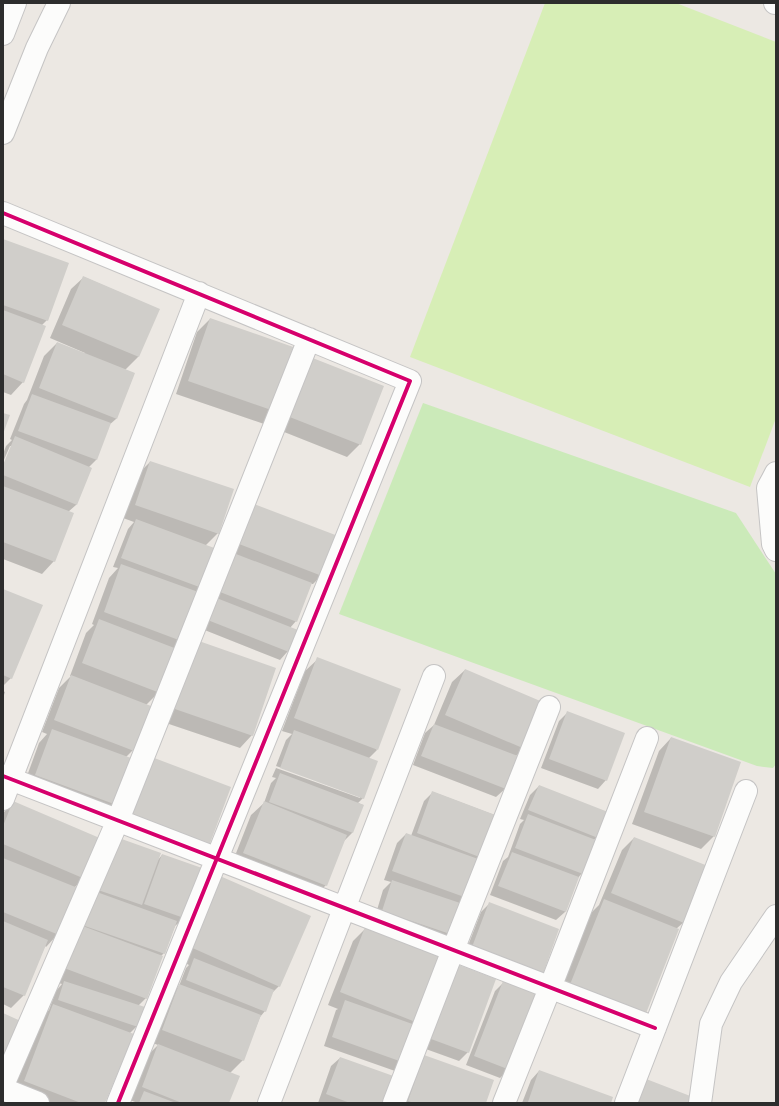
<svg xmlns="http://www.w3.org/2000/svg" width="779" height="1106" viewBox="0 0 779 1106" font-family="'PT Sans Narrow',sans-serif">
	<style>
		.green { fill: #cbeab9 }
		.pitch { fill: #d7eeb6 }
		.shadow { fill: #0003 }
		.building { fill: #d0ceca }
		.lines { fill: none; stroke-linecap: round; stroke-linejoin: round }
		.street-casing { stroke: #c5c4c4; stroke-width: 24 }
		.secondary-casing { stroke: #c5c4c4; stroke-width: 24 }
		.street { stroke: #fcfcfb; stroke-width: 22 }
		.secondary { stroke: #fcfcfb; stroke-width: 22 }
		.cycleway-casing { stroke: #fff; stroke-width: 6 }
		.cycleway { stroke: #d6006c; stroke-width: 4 }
	</style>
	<rect width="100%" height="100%" fill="#ece8e3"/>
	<path class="green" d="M 423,403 L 736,513 L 776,574 L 776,764 L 773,768 L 757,766 L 339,614 Z"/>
	<path class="pitch" d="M 545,3 L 676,3 L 776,42 L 776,418 L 750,487 L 410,357 Z"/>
	<path class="shadow" d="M 3,241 L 47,320 L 41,326 L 23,382 L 11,395 L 3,392 Z
		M 84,277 L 158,309 L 138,357 L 125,370 L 134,374 L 116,419 L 108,426 L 96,460 L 89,467 L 91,468 L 76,505 L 68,512 L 54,561 L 42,574 L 3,559 L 3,467 L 12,446 L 10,446 L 3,462 L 3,454 L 6,446 L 12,440 L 10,439 L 24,404 L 27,400 L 44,356 L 57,343 L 85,354 L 85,353 L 50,338 L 71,289 Z
		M 210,319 L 360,444 L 347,457 L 264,424 L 176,394 L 197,332 Z
		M 150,462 L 218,533 L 205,546 L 216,549 L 159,692 L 146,705 L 133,750 L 126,757 L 113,804 L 101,816 L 23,787 L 39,743 L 47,734 L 42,732 L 59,688 L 71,676 L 70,676 L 86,633 L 94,625 L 92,624 L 109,578 L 118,568 L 113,567 L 128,529 L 134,522 L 123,518 L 138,474 Z
		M 246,514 L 321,576 L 313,584 L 311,584 L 296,621 L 290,628 L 288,651 L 280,660 L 197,627 L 227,563 L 236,555 L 231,553 Z
		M 3,590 L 11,678 L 3,686 Z
		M 196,641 L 252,735 L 240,748 L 160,721 Z
		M 318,659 L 377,750 L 368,759 L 363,798 L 358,803 L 363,805 L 352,833 L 343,842 L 326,885 L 313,898 L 231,866 L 251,815 L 264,803 L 271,783 L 276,778 L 272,777 L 276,768 L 360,798 L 360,796 L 276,766 L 286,740 L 292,734 L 282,731 L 305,671 Z
		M 465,670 L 524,749 L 516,756 L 505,789 L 496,797 L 413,765 L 425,733 L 434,725 L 452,682 Z
		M 3,691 L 5,692 L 3,698 Z
		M 568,712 L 606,780 L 598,789 L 541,768 L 559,721 Z
		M 671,738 L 714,836 L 701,849 L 632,824 L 659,751 Z
		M 539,786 L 597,837 L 594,840 L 582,873 L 578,878 L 565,912 L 556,920 L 490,895 L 503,861 L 508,857 L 520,824 L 524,820 L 520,819 L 530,795 Z
		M 433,792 L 497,816 L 446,944 L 374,920 L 383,890 L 391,882 L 384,880 L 397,843 L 406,834 L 411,836 L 424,801 Z
		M 13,803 L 84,878 L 74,888 L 58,934 L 46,947 L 45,946 L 24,995 L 11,1008 L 3,1004 L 3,813 Z
		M 634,838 L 684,922 L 676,929 L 557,999 L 591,913 L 599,905 L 622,850 Z
		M 108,847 L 157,861 L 162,855 L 184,918 L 175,926 L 164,953 L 161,956 L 146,998 L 138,1006 L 137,1026 L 130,1033 L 104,1103 L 36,1103 L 12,1094 L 41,1018 L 49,1010 L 56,991 L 62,984 L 52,981 Z
		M 208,889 L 279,986 L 272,993 L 265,1011 L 260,1017 L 243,1060 L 230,1073 L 228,1103 L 134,1103 L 135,1102 L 130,1100 L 146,1057 L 158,1045 L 150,1042 L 167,998 L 179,986 L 186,968 L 189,965 L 177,959 Z
		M 489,904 L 542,973 L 464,956 L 481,912 Z
		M 365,929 L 442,958 L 395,1071 L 324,1046 L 336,1010 L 338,1009 L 328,1005 L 353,941 Z
		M 460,966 L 468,1052 L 459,1061 L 423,1048 L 451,975 Z
		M 504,982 L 509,1069 L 500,1078 L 466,1065 L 495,991 Z
		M 424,1056 L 485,1103 L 402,1103 Z
		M 340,1058 L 389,1103 L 318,1103 L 331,1066 Z
		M 539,1071 L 610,1103 L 522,1103 L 531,1080 Z"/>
	<path class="building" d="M 3,239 L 69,263 L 48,321 L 3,305 Z
		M 83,276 L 160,309 L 139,357 L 62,325 Z
		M 3,310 L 46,326 L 24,383 L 3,374 Z
		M 210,318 L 299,349 L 277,412 L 188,381 Z
		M 57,342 L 135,373 L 117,419 L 39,388 Z
		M 305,355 L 384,386 L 361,445 L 282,414 Z
		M 32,394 L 111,423 L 97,460 L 18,431 Z
		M 3,413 L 10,415 L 3,434 Z
		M 15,436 L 92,468 L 77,505 L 3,475 L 3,465 Z
		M 150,461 L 234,489 L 219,534 L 135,505 Z
		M 3,486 L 74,513 L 55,562 L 3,542 Z
		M 254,504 L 338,536 L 322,576 L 239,544 Z
		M 136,519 L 217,549 L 202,588 L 121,558 Z
		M 236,554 L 312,583 L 297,622 L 220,592 Z
		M 121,564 L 201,593 L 184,642 L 104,612 Z
		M 3,589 L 43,605 L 12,679 L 3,675 Z
		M 214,597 L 298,630 L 289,652 L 205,619 Z
		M 99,619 L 177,649 L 160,693 L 82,663 Z
		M 196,640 L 276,668 L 253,736 L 172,708 Z
		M 317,657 L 401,689 L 378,750 L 294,718 Z
		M 465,669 L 545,703 L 525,749 L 445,715 Z
		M 71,675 L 151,706 L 134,751 L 54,720 Z
		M 567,711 L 625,733 L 607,781 L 549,759 Z
		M 434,724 L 518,756 L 506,789 L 421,756 Z
		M 52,729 L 131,758 L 114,804 L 35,775 Z
		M 294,730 L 378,761 L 364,799 L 280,768 Z
		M 671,737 L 741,762 L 715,837 L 644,812 Z
		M 149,756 L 231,787 L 209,846 L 127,815 Z
		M 280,773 L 364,805 L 353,833 L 269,802 Z
		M 539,785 L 608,812 L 598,838 L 528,810 Z
		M 432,791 L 498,816 L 482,858 L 417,833 Z
		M 13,801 L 102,839 L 85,879 L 3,844 L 3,826 Z
		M 264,801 L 347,835 L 327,886 L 243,853 Z
		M 528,814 L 596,840 L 583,874 L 515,848 Z
		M 406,833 L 481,860 L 467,898 L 392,871 Z
		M 116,837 L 161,853 L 142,905 L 98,890 Z
		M 634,837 L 708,866 L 684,923 L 611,893 Z
		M 512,852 L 579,877 L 566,912 L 498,886 Z
		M 162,854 L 202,868 L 184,918 L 144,904 Z
		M 3,858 L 78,888 L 59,935 L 3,912 Z
		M 220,876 L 311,916 L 280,987 L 188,946 Z
		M 392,880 L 466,905 L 456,936 L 382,911 Z
		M 94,891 L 177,921 L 165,954 L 82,925 Z
		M 604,899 L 679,929 L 645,1016 L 569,987 Z
		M 489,902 L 559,929 L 543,974 L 472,947 Z
		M 3,921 L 48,940 L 25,996 L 3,987 Z
		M 80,925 L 163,956 L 147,999 L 64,968 Z
		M 365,927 L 443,958 L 418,1023 L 340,992 Z
		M 194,958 L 274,990 L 266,1012 L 186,980 Z
		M 459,965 L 496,979 L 469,1053 L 431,1039 Z
		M 64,981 L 145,1007 L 138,1027 L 58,1000 Z
		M 503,981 L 539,994 L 510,1070 L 474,1056 Z
		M 179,984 L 261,1015 L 244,1061 L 162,1030 Z
		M 345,1000 L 418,1026 L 405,1063 L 332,1037 Z
		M 53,1004 L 134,1034 L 105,1103 L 81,1103 L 24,1081 Z
		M 3,1013 L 25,1023 L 3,1060 Z
		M 158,1044 L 240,1076 L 229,1103 L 182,1103 L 142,1087 Z
		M 424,1055 L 494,1080 L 486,1103 L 414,1103 L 408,1101 Z
		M 340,1057 L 399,1078 L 390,1103 L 350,1103 L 326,1094 Z
		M 539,1070 L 613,1097 L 611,1103 L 530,1103 L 528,1102 Z
		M 641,1077 L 698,1099 L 697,1103 L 632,1103 Z
		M 144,1091 L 176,1103 L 139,1103 Z"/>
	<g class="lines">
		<g class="street-casing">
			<path id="street" d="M 3,213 L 410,381 L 118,1103
				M 776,473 L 768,488 L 773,544 L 776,550
				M 3,776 L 655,1028
				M 3,799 L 199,293
				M 3,1085 L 118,820 L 309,339
				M 3,1089 L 38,1103
				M 269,1103 L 434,676
				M 394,1103 L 453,950 L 549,707
				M 504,1103 L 550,988 L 647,738
				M 626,1103 L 746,791
				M 700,1103 L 711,1024 L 731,982 L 776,916"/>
		</g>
		<g class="secondary-casing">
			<path id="secondary" d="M 775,3 L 776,3
				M 3,34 L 15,3
				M 3,133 L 37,48 L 59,3"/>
		</g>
		<use href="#street" class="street"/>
		<use href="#secondary" class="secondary"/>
		<g class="cycleway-casing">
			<path id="cycleway" d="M 3,213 L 410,381 L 118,1103
				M 3,776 L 655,1028"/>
		</g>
		<use href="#cycleway" class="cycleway"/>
	</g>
	<rect width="779" height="1106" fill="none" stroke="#2d2d2d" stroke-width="8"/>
</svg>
